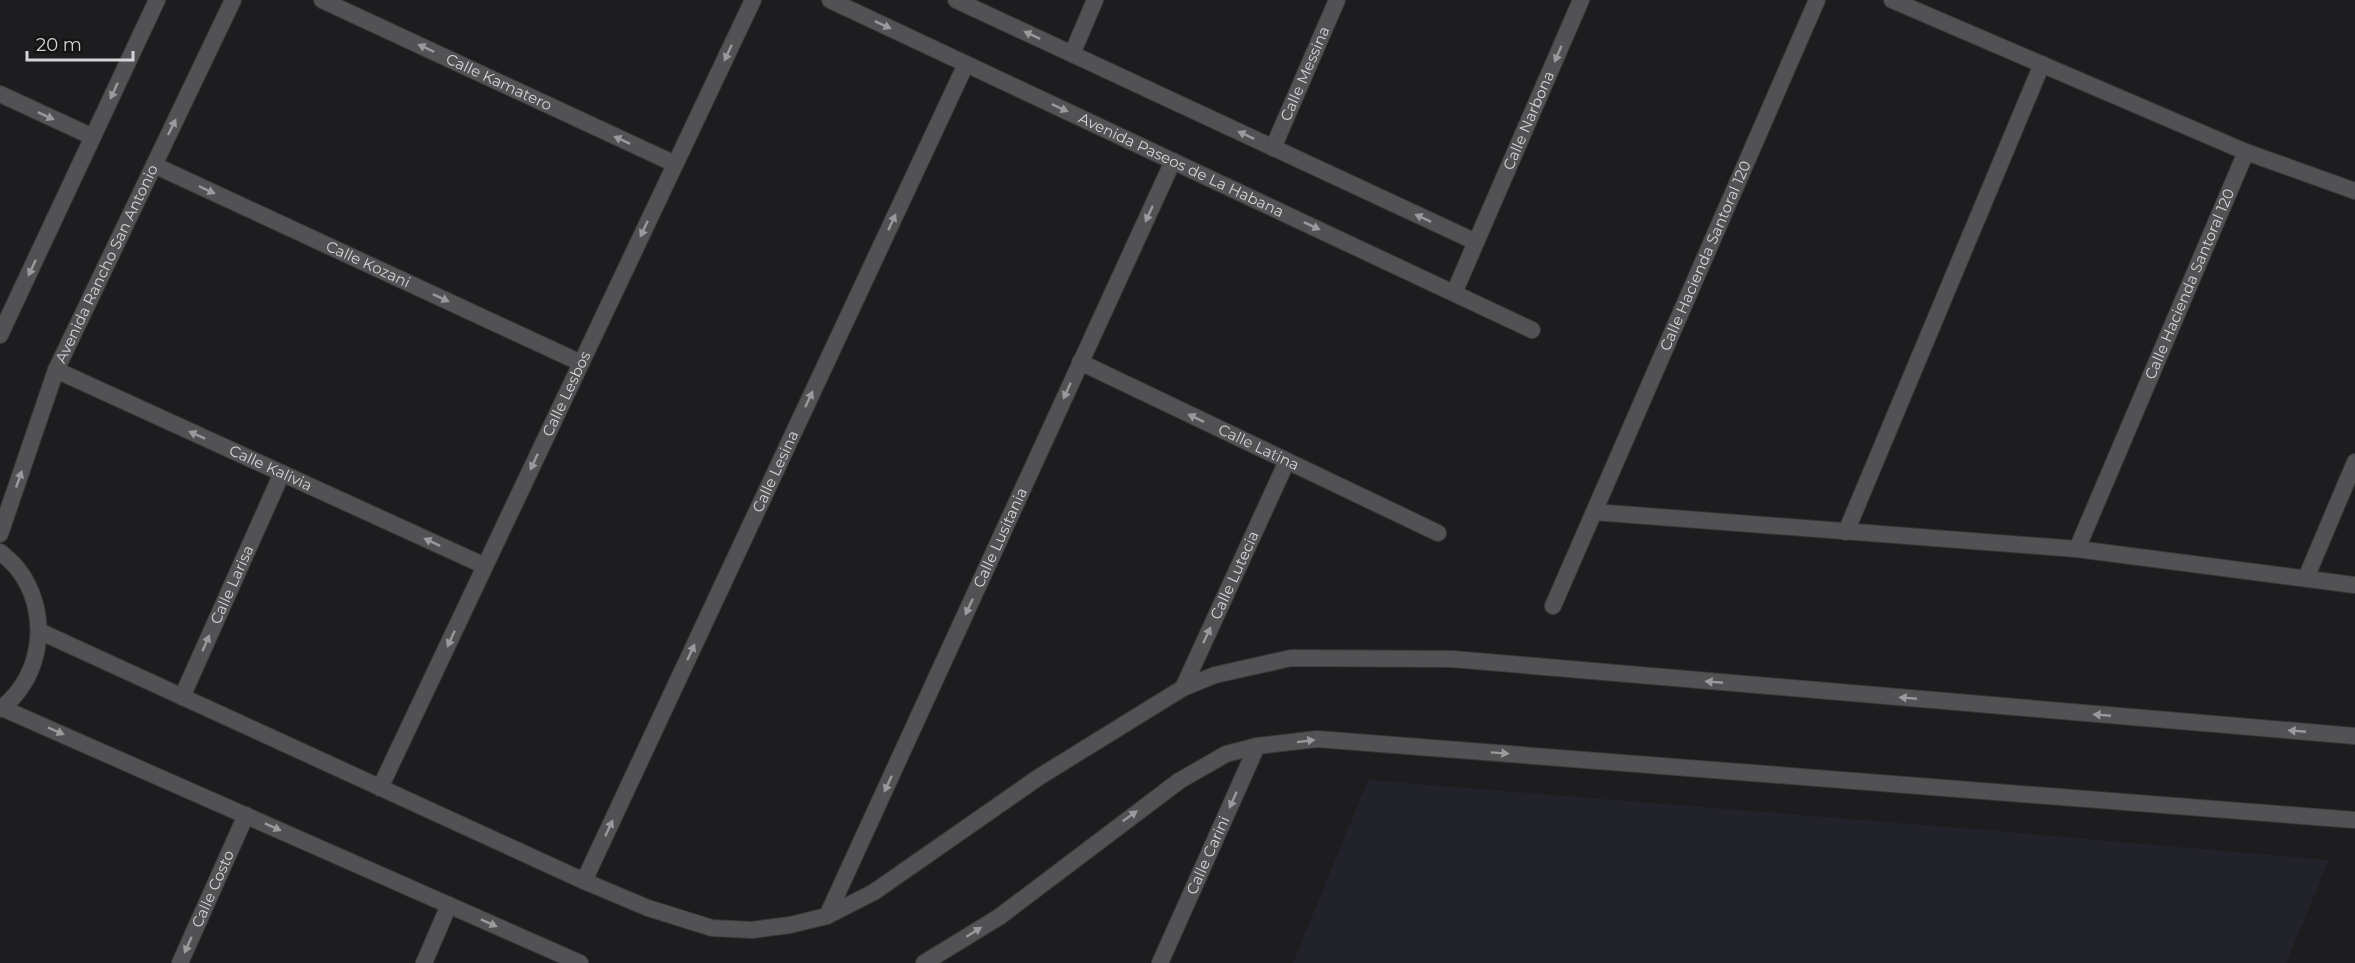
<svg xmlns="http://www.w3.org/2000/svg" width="2355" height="963" viewBox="0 0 2355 963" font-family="Montserrat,sans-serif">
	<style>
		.built { fill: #22222a }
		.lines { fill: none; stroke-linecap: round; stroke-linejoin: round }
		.minor-casing { stroke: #38383a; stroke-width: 18 }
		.tertiary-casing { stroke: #38383a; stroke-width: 18 }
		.minor { stroke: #525255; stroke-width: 16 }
		.tertiary { stroke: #525255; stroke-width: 16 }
		.oneway { fill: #9a9a9c }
		.labels { text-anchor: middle; stroke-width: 6; stroke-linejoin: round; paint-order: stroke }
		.street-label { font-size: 15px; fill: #d4d4d6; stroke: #141416 }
	</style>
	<rect width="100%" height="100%" fill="#1d1d1f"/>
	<path class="built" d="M 1368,780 L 1973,829 L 2329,860 L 2286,963 L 1293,963 Z"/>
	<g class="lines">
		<g class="minor-casing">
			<g id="minor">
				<path id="s1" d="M 322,0 L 675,164"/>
				<path id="s2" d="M 830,0 L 1532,330"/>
				<path d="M 956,0 L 1476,242"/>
				<path d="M 1892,0 L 2246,152 L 2355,191"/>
				<path d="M 1072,54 L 1095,0"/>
				<path d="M 0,94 L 93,137"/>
				<path id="s3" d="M 1273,148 L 1337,0"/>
				<path id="s4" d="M 154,165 L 581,363"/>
				<path id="s5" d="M 1454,293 L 1581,0"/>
				<path id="s6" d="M 1080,362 L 1438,533"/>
				<path id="s7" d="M 56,370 L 485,566"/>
				<path d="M 1594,512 L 2077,549 L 2355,585"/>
				<path d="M 1846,532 L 2042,64"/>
				<path id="s8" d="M 2077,549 L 2246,152"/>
				<path d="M 2306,578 L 2355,462"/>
				<path id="s9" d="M 1553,606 L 1817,0"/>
				<path id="s10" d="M 1183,688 L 1287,461"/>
				<path id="s11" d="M 182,697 L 282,473"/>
				<path id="s12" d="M 380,788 L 753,0"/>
				<path id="s13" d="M 584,881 L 966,64"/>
				<path id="s14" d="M 827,916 L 1173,161"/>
				<path id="s15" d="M 180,963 L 246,815"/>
				<path d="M 424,963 L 449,905"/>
				<path id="s16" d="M 1160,963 L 1257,746"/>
			</g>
		</g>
		<g class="tertiary-casing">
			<g id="tertiary">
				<path d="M 0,335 L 157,0"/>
				<path id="s17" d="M 0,534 L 56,370 L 233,0"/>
				<path d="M 0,552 C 6,557 12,562 17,568 C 51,610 44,677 0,709"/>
				<path d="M 39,631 L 584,881 L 648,908 L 712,928 L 752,930 L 790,925 L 827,916 L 874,892 L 1039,777 L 1183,688 L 1215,675 L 1291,658 L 1452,659 L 2355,736"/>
				<path d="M 2,708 L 580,963"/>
				<path d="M 924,963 L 999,917 L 1179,781 L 1226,754 L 1257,746 L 1317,739 L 2355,820"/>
			</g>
		</g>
		<use href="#minor" class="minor"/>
		<use href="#tertiary" class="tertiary"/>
	</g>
	<defs><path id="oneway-solid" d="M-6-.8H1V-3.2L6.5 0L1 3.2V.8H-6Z" transform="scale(1.5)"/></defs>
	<g class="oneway">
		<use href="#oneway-solid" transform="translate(883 25) rotate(25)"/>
		<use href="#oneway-solid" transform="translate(1032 35) rotate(-155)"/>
		<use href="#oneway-solid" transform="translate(426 48) rotate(-155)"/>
		<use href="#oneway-solid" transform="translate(728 53) rotate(115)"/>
		<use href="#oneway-solid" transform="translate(1558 54) rotate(113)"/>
		<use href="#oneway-solid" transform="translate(114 91) rotate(115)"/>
		<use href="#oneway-solid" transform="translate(1060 108) rotate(25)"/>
		<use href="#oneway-solid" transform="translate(46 116) rotate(25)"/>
		<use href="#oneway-solid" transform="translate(172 127) rotate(-64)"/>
		<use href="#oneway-solid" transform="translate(1246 135) rotate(-155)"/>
		<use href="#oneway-solid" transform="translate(622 140) rotate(-155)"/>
		<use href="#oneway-solid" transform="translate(207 190) rotate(25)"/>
		<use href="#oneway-solid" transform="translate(1149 214) rotate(115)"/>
		<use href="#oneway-solid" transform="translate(1423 218) rotate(-155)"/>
		<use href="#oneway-solid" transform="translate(892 222) rotate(-65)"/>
		<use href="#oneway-solid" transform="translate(1312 226) rotate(25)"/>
		<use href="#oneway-solid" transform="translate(644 229) rotate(115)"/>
		<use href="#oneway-solid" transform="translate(32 268) rotate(115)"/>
		<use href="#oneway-solid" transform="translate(441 298) rotate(25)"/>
		<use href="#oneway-solid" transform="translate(1067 391) rotate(115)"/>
		<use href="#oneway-solid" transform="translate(809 399) rotate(-65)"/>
		<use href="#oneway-solid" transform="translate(1196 418) rotate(-154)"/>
		<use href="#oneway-solid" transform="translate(197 435) rotate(-156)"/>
		<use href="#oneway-solid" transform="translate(534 462) rotate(115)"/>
		<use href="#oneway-solid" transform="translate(19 479) rotate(-71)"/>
		<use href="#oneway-solid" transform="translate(432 542) rotate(-155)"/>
		<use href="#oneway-solid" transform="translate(969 607) rotate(115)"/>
		<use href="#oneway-solid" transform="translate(1207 635) rotate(-65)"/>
		<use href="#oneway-solid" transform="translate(451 639) rotate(115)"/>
		<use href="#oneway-solid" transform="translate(206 643) rotate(-66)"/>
		<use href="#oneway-solid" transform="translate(691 652) rotate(-65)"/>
		<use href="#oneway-solid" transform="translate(1714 682) rotate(-175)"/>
		<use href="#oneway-solid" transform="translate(1908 698) rotate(-175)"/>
		<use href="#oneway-solid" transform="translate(2102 715) rotate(-175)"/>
		<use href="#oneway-solid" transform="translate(56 731) rotate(24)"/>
		<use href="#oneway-solid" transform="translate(2297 731) rotate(-175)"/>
		<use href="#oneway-solid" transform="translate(1306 741) rotate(-7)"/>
		<use href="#oneway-solid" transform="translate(1500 753) rotate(4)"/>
		<use href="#oneway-solid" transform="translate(888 784) rotate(115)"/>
		<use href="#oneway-solid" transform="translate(1233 800) rotate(114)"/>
		<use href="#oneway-solid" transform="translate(1130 816) rotate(-36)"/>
		<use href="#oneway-solid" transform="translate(273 827) rotate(24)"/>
		<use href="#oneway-solid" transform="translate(609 828) rotate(-65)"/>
		<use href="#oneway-solid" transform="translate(489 923) rotate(24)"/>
		<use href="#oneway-solid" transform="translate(974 932) rotate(-32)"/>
		<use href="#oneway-solid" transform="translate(188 945) rotate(114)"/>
	</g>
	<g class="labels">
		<g class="street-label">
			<text dy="5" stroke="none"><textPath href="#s3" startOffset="81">Calle Messina</textPath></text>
			<text dy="5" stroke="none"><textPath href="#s1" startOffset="195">Calle Kamatero</textPath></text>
			<text dy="5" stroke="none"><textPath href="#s5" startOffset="188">Calle Narbona</textPath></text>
			<text dy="5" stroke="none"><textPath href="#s2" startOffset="388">Avenida Paseos de La Habana</textPath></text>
			<text dy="5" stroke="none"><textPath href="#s9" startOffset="382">Calle Hacienda Santoral 120</textPath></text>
			<text dy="5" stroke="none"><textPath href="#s17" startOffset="291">Avenida Rancho San Antonio</textPath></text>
			<text dy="5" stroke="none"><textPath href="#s4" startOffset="236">Calle Kozani</textPath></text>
			<text dy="5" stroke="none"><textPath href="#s8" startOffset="288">Calle Hacienda Santoral 120</textPath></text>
			<text dy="5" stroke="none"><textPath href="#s12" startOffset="436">Calle Lesbos</textPath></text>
			<text dy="5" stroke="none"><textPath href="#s6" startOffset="198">Calle Latina</textPath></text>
			<text dy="5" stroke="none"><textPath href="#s7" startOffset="236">Calle Kalivia</textPath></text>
			<text dy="5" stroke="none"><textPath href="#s13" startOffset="452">Calle Lesina</textPath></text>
			<text dy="5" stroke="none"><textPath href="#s14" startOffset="416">Calle Lusitania</textPath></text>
			<text dy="5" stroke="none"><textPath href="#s10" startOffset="124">Calle Lutecia</textPath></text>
			<text dy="5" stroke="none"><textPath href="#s11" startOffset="123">Calle Larisa</textPath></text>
			<text dy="5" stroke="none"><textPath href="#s16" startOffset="118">Calle Carini</textPath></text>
			<text dy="5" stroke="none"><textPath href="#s15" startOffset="81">Calle Costo</textPath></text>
		</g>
	</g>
	<path d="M27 51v9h106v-9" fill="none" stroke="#d4d4d6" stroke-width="3"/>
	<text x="36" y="51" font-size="18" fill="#d4d4d6" stroke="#141416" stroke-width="4.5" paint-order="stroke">20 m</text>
</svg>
